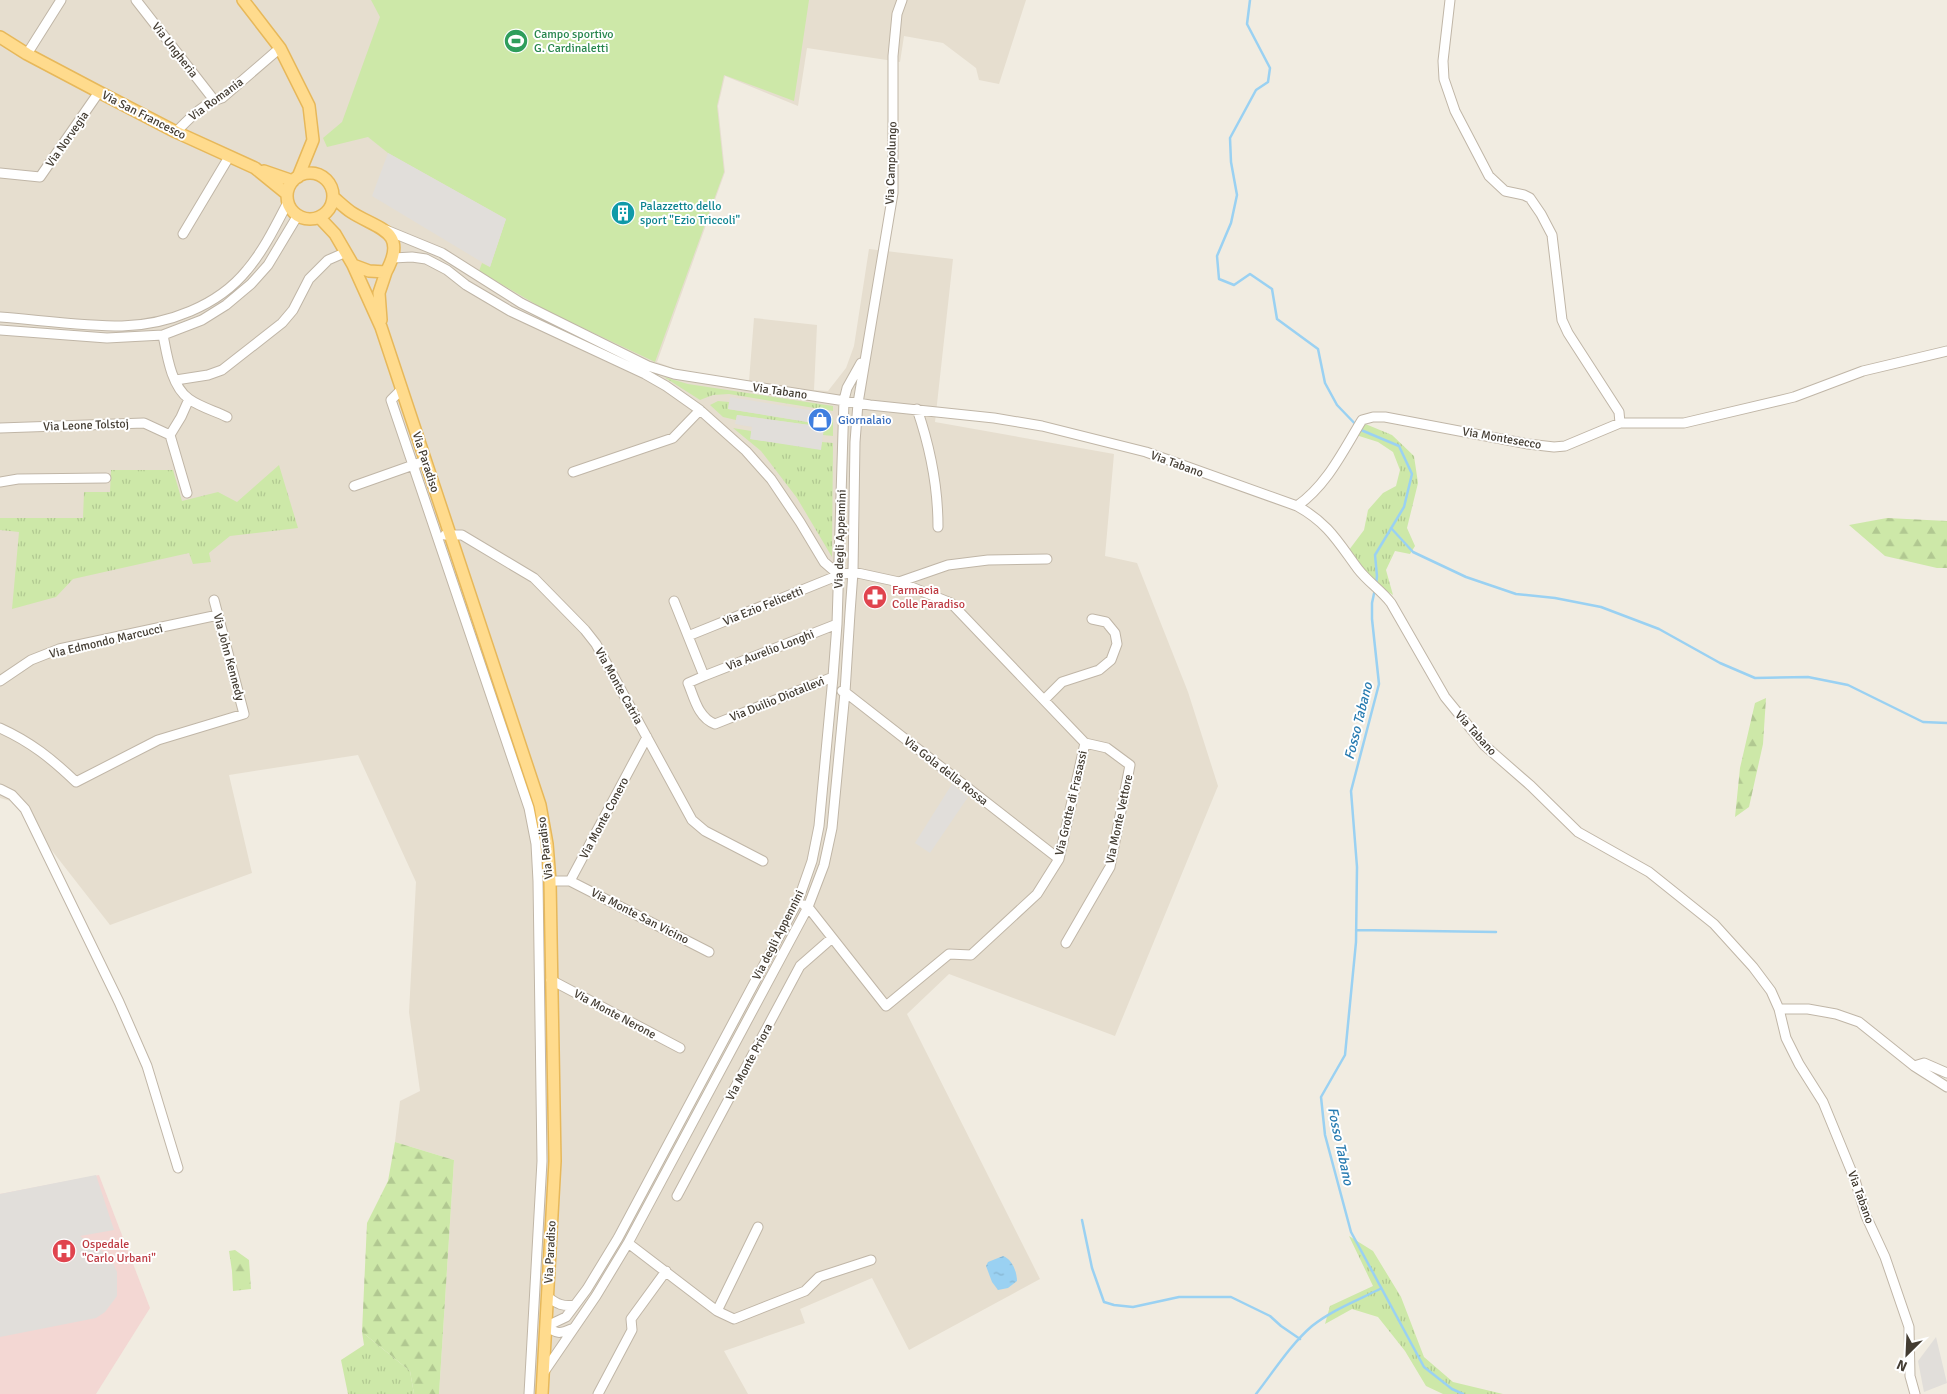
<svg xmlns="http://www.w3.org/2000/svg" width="1947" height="1394" viewBox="0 0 1947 1394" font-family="Signika,sans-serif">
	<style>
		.residential { fill: #e6decf }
		.medical { fill: #f3d7d3 }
		.grass { fill: url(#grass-tufts) }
		.forest { fill: url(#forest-firs) }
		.pitch { fill: #cde8a8 }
		.parking { fill: #e1deda }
		.water { fill: url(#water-ripples) }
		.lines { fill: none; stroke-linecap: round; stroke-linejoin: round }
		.stream { stroke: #9ad1f2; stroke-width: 2.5 }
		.minor-casing { stroke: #c0b6a7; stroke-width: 11 }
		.major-casing { stroke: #e7b85a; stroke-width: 14 }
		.minor { stroke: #fff; stroke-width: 9 }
		.major { stroke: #ffdb8d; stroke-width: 11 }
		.labels { text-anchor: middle; stroke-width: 4; stroke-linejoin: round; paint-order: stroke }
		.leisure-label { font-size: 12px; fill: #27864d; stroke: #fff; text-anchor: start }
		.street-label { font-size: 12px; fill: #433c32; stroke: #fff }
		.culture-label { font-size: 12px; fill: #0d838f; stroke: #fff; text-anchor: start }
		.shop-label { font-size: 12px; fill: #366cbe; stroke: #fff; text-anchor: start }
		.health-label { font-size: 12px; fill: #be3a42; stroke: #fff; text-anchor: start }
		.water-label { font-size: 14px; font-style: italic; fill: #297cb1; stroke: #fff }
	</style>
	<defs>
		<pattern id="grass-tufts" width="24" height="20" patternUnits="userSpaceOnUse" patternTransform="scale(1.25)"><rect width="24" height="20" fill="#cde8a8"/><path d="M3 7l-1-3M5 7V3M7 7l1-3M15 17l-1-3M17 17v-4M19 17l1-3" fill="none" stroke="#b1c891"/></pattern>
		<pattern id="forest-firs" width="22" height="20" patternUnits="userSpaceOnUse" patternTransform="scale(1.25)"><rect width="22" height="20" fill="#cde8a8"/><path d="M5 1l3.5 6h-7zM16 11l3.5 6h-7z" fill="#b1c891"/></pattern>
		<pattern id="water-ripples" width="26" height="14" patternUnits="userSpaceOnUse" patternTransform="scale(1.25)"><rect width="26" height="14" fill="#9ad1f2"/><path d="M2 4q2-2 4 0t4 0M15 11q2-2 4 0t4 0" fill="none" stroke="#86b4d0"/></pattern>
	</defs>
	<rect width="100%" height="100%" fill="#f1ece1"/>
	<path class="residential" d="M 0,0 L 1026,0 L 999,84 L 979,80 L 976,68 L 943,43 L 904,36 L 900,62 L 807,48 L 798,106 L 725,76 L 718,106 L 725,172 L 657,362 L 681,371 L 749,381 L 754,318 L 817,325 L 814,390 L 828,391 L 846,368 L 854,346 L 869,249 L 953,259 L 935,422 L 1114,454 L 1105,556 L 1137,563 L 1188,692 L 1218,786 L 1115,1036 L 949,974 L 907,1014 L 1040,1279 L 909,1350 L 872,1278 L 800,1309 L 805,1323 L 724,1351 L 748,1394 L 439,1394 L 454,1160 L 395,1142 L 400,1101 L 420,1091 L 409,1012 L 416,882 L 358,755 L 229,775 L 252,873 L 110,925 L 14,802 L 0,798 Z"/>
	<path class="medical" d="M 99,1175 L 150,1308 L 96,1394 L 0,1394 L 0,1194 Z"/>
	<path class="grass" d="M 664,377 L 688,384 L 833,406 L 833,411 L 729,394 L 713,395 L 700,400 Z
		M 718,401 L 729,402 L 728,409 L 814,423 L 815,416 L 833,418 L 833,436 L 823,435 L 824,427 L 737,415 L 736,420 L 723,417 L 710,405 Z
		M 1363,423 L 1392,435 L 1414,456 L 1418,483 L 1407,528 L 1415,546 L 1410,554 L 1395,551 L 1386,570 L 1393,595 C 1374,583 1361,570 1349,550 L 1364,530 L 1368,510 L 1383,493 L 1396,486 L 1400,470 L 1393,452 L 1378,442 L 1356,435 Z
		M 733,428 L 751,431 L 751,439 L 820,449 L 822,442 L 833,443 L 832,557 L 797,498 L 761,451 Z
		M 279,465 L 298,528 L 230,536 L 209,553 L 211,562 L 193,564 L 189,553 L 73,579 L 56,597 L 12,609 L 19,532 L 0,530 L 0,518 L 83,518 L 84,492 L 110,492 L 111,470 L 173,470 L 182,501 L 218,492 L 237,502 Z
		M 1349,1236 L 1373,1251 L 1401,1297 L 1424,1357 L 1453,1382 L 1503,1394 L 1443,1394 L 1426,1386 L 1405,1351 L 1378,1317 L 1352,1309 L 1325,1324 L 1330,1306 L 1373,1286 Z
		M 362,1332 L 410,1371 L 414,1394 L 348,1394 L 341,1360 L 364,1345 Z"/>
	<path class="forest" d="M 1887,518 L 1947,521 L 1947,568 L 1937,568 L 1885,556 L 1849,525 Z
		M 1766,698 L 1763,744 L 1749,807 L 1735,817 L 1740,768 L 1755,703 Z
		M 395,1142 L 454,1160 L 439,1394 L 414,1394 L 410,1371 L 362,1332 L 367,1223 L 388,1181 Z
		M 235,1250 L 249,1260 L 251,1289 L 233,1291 L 232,1271 L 229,1251 Z"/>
	<path class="pitch" d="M 371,0 L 809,0 L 794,101 L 724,75 L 717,106 L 724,172 L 655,362 L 547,311 L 479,271 L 482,263 L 490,267 L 506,219 L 388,153 L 368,137 L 327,147 L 323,138 L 342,122 L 380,17 Z"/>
	<path class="parking" d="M 388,153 L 506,219 L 490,267 L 372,196 Z
		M 730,397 L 816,411 L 814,423 L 728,409 Z
		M 737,415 L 824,427 L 821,450 L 750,439 L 752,427 L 735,424 Z
		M 952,784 L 968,797 L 930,853 L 915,843 Z
		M 96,1175 L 114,1230 L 80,1236 L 102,1251 L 113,1263 L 117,1272 L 117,1296 L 105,1312 L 96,1318 L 0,1337 L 0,1194 Z
		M 1936,1337 L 1947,1383 L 1924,1392 L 1918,1361 Z"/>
	<path class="water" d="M 1003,1256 C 1012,1259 1017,1272 1017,1281 L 1008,1288 L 998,1290 L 992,1282 L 986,1266 L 988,1262 Z"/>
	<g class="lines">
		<path class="stream" d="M 1250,0 L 1247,24 L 1270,68 L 1268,82 L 1256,90 L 1230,138 L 1231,162 L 1237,195 L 1231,223 L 1217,256 L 1219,279 L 1234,285 L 1250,274 L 1272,289 L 1277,319 L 1318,349 L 1325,383 L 1337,405 L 1361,430 L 1399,446 L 1412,474 L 1404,507 L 1375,555 L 1377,576 L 1376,584
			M 1391,528 L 1413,552 L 1466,577 L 1516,594 L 1555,598 L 1601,607 L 1659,629 L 1720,663 L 1755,678 L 1808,677 L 1848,685 L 1923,722 L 1947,723
			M 1375,589 L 1372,603 L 1372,619 L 1379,684 L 1351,791 L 1357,867 L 1356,942 L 1345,1055 L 1321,1097 L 1325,1135 L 1351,1232 L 1424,1367 L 1452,1389 L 1463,1394
			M 1356,930 L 1496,932
			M 1082,1220 L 1092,1268 L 1104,1302 L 1114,1305 L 1133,1307 L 1179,1297 L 1231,1297 L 1270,1316 L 1281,1326 L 1300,1339
			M 1256,1394 C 1274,1371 1290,1345 1312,1326 C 1332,1310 1358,1300 1380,1289"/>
		<g class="minor-casing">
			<path id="minor" d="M 136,0 L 214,100
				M 1450,0 L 1443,61 L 1444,79 L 1455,111 L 1489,176 L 1505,191 L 1524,195 L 1530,198 L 1541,214 L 1552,235 L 1562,320 L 1568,333 L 1619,412 L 1620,423
				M 27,54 L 61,0
				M 176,132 C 189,119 203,103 222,98 L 280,48
				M 0,173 L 40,177 L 99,92
				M 386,230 L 442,253 L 521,303 L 547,316 L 648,366 L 674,374 L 870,405 L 994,418 L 1042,426 L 1146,452 L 1297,506 C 1328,523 1338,542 1358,569 C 1368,582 1381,590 1391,603 L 1445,697 L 1484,745 L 1531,786 L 1578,832 L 1649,872 L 1714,924 L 1753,967 L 1771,991 L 1779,1009 L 1786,1038 L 1799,1064 L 1823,1102 L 1855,1180 L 1866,1216 L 1885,1257 L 1909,1327 L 1910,1376 L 1915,1394
				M 183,234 L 229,157
				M 393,258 L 412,257 L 426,259 L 447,270 L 466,285 L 510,311 L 645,374 L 666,386 L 700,410 L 746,451 L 771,479 L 800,522 L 824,562 L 839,575
				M 0,317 C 39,320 83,326 122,326 C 167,325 218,306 247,270 C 264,250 276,225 288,202
				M 0,330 L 107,338 L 163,335 L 202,320 L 226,305 L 251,284 L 268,265 L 298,215
				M 163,335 C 167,355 171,386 189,399 C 200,407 215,411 227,417
				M 176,380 L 208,375 L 222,370 L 282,323 L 293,310 L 309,279 L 328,260 L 344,253
				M 402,389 L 391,400 L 529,808 L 536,844 L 538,881 L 542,1161 L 529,1394
				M 917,409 C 930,447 938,486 938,527
				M 0,428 L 144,423 L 170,435
				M 573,472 L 673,438 L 700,410
				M 0,482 L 18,479 L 106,478
				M 354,486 L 419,463
				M 187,493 L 170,435 L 181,417 L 189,399
				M 1297,506 C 1327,485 1343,451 1362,420 L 1373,417 L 1385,417 L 1528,444 L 1554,447 L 1565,446 L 1620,423 L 1684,423 L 1794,397 L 1863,371 L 1947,351
				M 445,535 L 462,535 L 534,578 L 585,630 L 596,644 L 692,820 L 705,831 L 763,861
				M 674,601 L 704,676 L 688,683 C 694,697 698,718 715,724 L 833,677
				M 688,636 L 839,575 L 853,572 L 899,582 L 948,565 L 988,560 L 1047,559
				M 704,676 L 837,624
				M 0,681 L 31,660 L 59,649 L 218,615
				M 842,691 L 845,692 L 1059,859
				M 1044,700 L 1062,682 L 1099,670 L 1111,660 L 1117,644 L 1115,633 L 1106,622 L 1092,619
				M 0,728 C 31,742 52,759 76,782 L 158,740 L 244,714 L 214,600
				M 0,789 L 12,795 L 25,809 L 119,1002 L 147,1066 L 178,1168
				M 550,881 L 570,881 L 647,737
				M 570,881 L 709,952
				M 804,905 L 808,907 L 886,1006 L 949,954 L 971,955 L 1037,894 L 1059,859 L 1085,743 L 951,603 L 899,582
				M 1066,943 L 1110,867 L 1130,765 L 1107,748 L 1085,743
				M 551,980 L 680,1048
				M 1779,1009 L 1808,1009 L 1836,1014 L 1859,1022 L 1914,1066 L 1947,1087
				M 1914,1066 L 1924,1063 L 1947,1073
				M 677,1196 L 800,966 L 832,938
				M 628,1243 L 717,1311 L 734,1319 L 805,1291 L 819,1277 L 871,1260
				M 548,1297 C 557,1304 563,1307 575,1305
				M 717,1311 L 758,1227
				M 571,1329 C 560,1334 556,1334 547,1326 L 566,1317 L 587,1289 L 618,1238 L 798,901 L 812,861 L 819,826 L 833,677 L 837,624 L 844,400 L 847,388 L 861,363
				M 544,1372 L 596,1296 L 628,1243 L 808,907 L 824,865 L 832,828 L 845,692 L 850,613 L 853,572 L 855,442 L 858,403 L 893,193 L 893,56 L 897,14 L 902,0
				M 598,1394 L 632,1330 L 631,1319 L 666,1271"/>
		</g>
		<g class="major-casing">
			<path id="major" d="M 243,0 L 280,48 L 309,106 L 313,140 L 298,177
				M 0,37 L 27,54 L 99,92 L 176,132 L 255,168 L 287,194
				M 264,171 L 293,181
				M287 196a23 23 0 1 1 46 0a23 23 0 1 1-46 0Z
				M 319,217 L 335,234 L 353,265 L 369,271 L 386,272 C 409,230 377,229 351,212 C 345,208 339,202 333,197
				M 353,265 L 381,327 L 540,805 L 547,844 L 550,881 L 555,1161 L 542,1394
				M 381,320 L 379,293 L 386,272"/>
		</g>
		<use href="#minor" class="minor"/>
		<use href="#major" class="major"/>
	</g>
	<defs>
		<g id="stadium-disc" transform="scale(1.25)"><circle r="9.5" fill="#2e9e5b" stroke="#fff"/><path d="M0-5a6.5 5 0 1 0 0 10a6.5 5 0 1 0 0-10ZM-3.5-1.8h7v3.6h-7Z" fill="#fff"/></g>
		<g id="building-disc" transform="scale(1.25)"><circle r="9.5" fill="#0f9aa8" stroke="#fff"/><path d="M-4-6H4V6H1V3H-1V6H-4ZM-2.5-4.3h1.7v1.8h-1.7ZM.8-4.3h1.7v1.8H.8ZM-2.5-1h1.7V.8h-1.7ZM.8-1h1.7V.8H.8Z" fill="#fff"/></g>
		<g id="shop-disc" transform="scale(1.25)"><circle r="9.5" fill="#3f7fe0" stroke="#fff"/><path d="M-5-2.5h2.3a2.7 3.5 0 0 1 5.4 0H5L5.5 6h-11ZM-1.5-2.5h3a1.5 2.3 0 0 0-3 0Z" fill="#fff"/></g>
		<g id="pharmacy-disc" transform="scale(1.25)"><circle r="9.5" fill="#e0444e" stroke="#fff"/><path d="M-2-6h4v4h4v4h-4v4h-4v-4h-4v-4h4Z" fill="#fff"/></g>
		<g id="hospital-disc" transform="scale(1.25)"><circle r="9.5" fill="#e0444e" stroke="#fff"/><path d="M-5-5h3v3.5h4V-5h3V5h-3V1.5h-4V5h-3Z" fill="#fff"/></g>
	</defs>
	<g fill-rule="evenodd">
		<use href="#stadium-disc" x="516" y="41"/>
		<use href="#building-disc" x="623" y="213"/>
		<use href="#shop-disc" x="820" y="420"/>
		<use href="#pharmacy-disc" x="875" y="597"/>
		<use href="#hospital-disc" x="64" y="1251"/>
	</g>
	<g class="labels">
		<g class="leisure-label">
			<text x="534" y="38">Campo sportivo<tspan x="534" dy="14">G. Cardinaletti</tspan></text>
		</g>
		<g class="street-label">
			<text transform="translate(175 50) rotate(52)" y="4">Via Ungheria</text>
			<text transform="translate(216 99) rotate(-36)" y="4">Via Romania</text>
			<text transform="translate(144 115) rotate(27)" y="4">Via San Francesco</text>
			<text transform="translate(67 139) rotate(-55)" y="4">Via Norvegia</text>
			<text transform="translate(891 163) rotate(-88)" y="4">Via Campolungo</text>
			<text transform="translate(780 391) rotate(8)" y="4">Via Tabano</text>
			<text transform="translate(86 425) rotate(-2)" y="4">Via Leone Tolstoj</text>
			<text transform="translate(1502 438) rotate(10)" y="4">Via Montesecco</text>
			<text transform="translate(426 462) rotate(72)" y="4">Via Paradiso</text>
			<text transform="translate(1177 464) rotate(20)" y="4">Via Tabano</text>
			<text transform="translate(840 539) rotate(-88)" y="4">Via degli Appennini</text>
			<text transform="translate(763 606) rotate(-22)" y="4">Via Ezio Felicetti</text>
			<text transform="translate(106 641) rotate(-13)" y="4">Via Edmondo Marcucci</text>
			<text transform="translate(770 650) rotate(-21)" y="4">Via Aurelio Longhi</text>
			<text transform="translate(229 657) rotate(75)" y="4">Via John Kennedy</text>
			<text transform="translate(619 686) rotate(61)" y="4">Via Monte Catria</text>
			<text transform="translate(777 699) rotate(-22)" y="4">Via Duilio Diotallevi</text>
			<text transform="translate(1476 733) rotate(48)" y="4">Via Tabano</text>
			<text transform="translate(946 771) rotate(38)" y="4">Via Gola della Rossa</text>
			<text transform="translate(1071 803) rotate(-77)" y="4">Via Grotte di Frasassi</text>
			<text transform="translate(604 818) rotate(-62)" y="4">Via Monte Conero</text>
			<text transform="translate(1119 819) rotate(-78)" y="4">Via Monte Vettore</text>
			<text transform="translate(545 848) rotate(-97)" y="4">Via Paradiso</text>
			<text transform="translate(640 916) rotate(27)" y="4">Via Monte San Vicino</text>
			<text transform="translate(778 935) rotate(-63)" y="4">Via degli Appennini</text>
			<text transform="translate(615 1014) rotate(28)" y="4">Via Monte Nerone</text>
			<text transform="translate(749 1062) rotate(-62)" y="4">Via Monte Priora</text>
			<text transform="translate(1861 1197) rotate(70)" y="4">Via Tabano</text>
			<text transform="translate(550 1252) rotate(-87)" y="4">Via Paradiso</text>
		</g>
		<g class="culture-label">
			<text x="640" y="210">Palazzetto dello<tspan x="640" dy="14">sport "Ezio Triccoli"</tspan></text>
		</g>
		<g class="shop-label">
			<text x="838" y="424">Giornalaio</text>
		</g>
		<g class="health-label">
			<text x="892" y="594">Farmacia<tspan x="892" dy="14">Colle Paradiso</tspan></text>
			<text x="82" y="1248">Ospedale<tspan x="82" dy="14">"Carlo Urbani"</tspan></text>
		</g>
		<g class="water-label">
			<text transform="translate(1358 721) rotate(-76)" y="5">Fosso Tabano</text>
			<text transform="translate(1341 1146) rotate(78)" y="5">Fosso Tabano</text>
		</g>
	</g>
	<g transform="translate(1907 1354) rotate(204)" stroke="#ffffff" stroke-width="4" paint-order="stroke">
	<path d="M0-4L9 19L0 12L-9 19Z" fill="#433c32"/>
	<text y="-8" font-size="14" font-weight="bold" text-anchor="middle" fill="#433c32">N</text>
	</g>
</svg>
